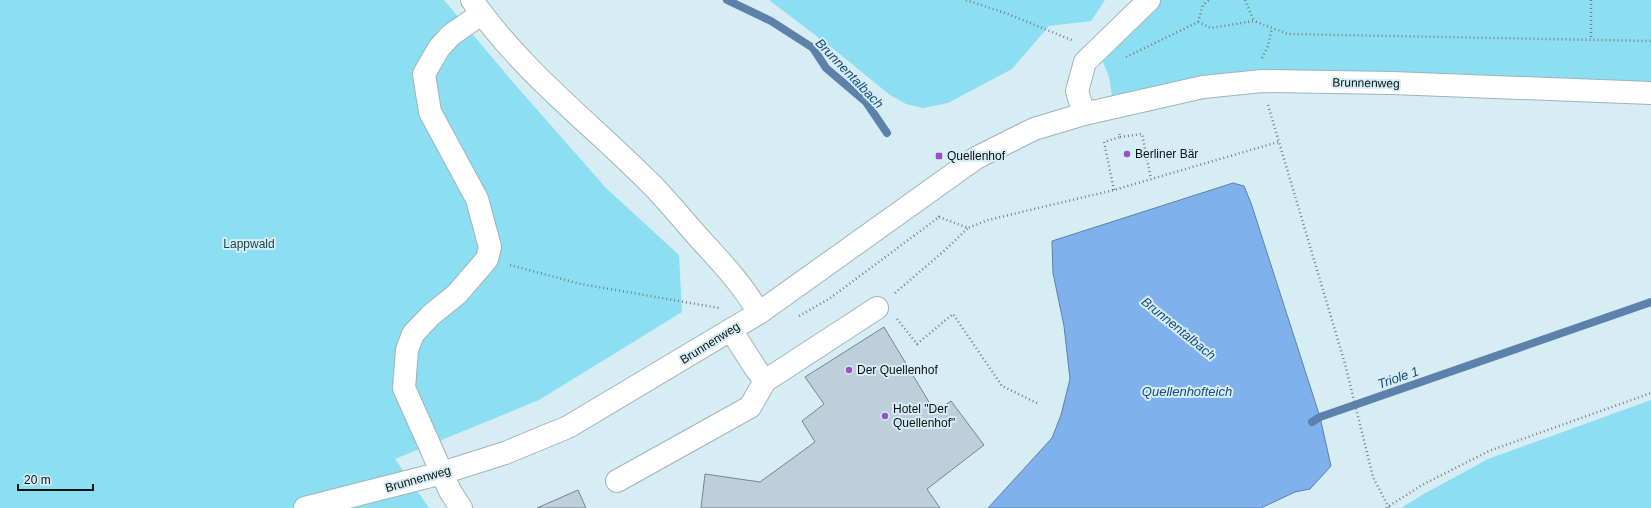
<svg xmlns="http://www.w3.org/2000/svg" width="1651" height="508" viewBox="0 0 1651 508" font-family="Arial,sans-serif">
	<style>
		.green { fill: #8cdef3 }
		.water { fill: #7fb1ec; stroke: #5c81ab }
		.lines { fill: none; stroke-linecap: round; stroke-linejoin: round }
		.stream { stroke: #5c81ab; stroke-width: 8 }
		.building { fill: #bccfdb; stroke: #748690 }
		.minor-casing { stroke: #9eb4ba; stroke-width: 24 }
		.major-casing { stroke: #9eb4ba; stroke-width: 24 }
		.path { stroke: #738287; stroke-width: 2.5; stroke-dasharray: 1 3; stroke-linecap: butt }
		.minor { stroke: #fff; stroke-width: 22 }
		.major { stroke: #fff; stroke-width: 22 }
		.poi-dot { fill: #9651c5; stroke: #d6edf4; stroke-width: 1.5 }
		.labels { text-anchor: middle; stroke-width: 4; stroke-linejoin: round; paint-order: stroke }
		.street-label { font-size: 12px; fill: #0a1214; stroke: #d6edf4 }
		.poi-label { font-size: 12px; fill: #0a1214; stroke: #d6edf4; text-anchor: start }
		.park-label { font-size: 12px; fill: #184650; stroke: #d6edf4 }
		.water-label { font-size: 13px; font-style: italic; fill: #17497f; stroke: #d6edf4 }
	</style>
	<rect width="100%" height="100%" fill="#d6edf4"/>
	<path class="green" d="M 0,0 L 444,0 L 511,80 L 606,188 L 679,255 L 682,312 L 539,400 L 395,459 L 429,508 L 0,508 Z
		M 769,0 L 1105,0 L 1091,21 L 1049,26 L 1012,69 L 948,103 L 923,108 L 906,104 L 890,95 L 831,47 Z
		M 1149,0 L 1651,0 L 1651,93 L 1262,81 L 1114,107 L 1109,77 L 1098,50 Z
		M 1651,400 L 1651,508 L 1401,508 L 1422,495 L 1488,459 Z"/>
	<path class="water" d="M 1233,183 L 1244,186 L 1251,203 L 1320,417 L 1331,466 L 1310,489 L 1295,492 L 1261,508 L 988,508 L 1052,438 L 1061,415 L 1070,379 L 1064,326 L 1053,273 L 1052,241 Z"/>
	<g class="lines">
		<path class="stream" d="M 727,0 L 771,21 L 813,48 L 826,68 L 866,102 L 887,133
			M 1312,422 L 1320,417 L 1651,302"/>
	</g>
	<path class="building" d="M 884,327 L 935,412 L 951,401 L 984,445 L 927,489 L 940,508 L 701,508 L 705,474 L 760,482 L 815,442 L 802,421 L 824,404 L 805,377 Z
		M 578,490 L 586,508 L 537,508 Z"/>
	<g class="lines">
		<g class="minor-casing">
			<path id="minor" d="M 1084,114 L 1077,91 L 1085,62 L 1149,0
				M 765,381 L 877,308
				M 617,481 L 750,407 L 765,381 L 756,369 L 731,330
				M 461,508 L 450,491 L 404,388 L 407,350 L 413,334 L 431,315 L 457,294 L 487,259 L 490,247 L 477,199 L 430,112 L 424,74 L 439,48 L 451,35 L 481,14"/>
		</g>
		<g class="major-casing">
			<path id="major" d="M 472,0 C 522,72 593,125 654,187 C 670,204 685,222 700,239 C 722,263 743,285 759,313
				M 305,508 L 442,473 L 505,453 L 568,427 L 759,313 L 976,158 L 1034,129 L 1084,114 L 1203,87 L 1262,81 L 1392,83 L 1651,93"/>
		</g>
		<path class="path" d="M 966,0 L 1008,14 L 1074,41
			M 1245,0 L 1254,21
			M 1591,0 L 1591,40
			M 1198,22 L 1203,5 L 1209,0
			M 1126,57 L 1198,22 L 1211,28 L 1254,21 L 1288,34 L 1651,41
			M 1262,58 L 1268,46 L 1272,28
			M 1268,105 L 1345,364 L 1373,477 L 1389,508
			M 1120,137 L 1142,134 L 1151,179
			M 1114,190 L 1104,142 L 1120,137 L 1119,131
			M 939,217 L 968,228 L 988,220 L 1114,190 L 1278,142
			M 510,265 L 581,284 L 719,308
			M 895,293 L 944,251 L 968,228
			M 799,316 L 829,299 L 939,217 L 939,214
			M 897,319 L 917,344 L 953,314 L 1002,386 L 1039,404
			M 1386,508 L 1422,485 L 1489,451 L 1651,393"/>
		<use href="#minor" class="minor"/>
		<use href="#major" class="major"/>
	</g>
	<g class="poi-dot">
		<circle cx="1127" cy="154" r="4"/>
		<rect x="935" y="152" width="8" height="8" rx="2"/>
		<circle cx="849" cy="370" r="4"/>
		<circle cx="885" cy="416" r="4"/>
	</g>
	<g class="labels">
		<g class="street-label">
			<text transform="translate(1366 83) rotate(1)" y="4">Brunnenweg</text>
			<text transform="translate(710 343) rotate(-32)" y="4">Brunnenweg</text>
			<text transform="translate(418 479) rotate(-16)" y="4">Brunnenweg</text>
		</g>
		<g class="poi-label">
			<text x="1135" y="158">Berliner Bär</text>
			<text x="947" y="160">Quellenhof</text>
			<text x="857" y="374">Der Quellenhof</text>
			<text x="893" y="413">Hotel "Der<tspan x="893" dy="14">Quellenhof"</tspan></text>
		</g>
		<g class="park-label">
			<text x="249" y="248">Lappwald</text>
		</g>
		<g class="water-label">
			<text transform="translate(850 73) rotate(46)" y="5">Brunnentalbach</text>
			<text transform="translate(1179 328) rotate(39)" y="5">Brunnentalbach</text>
			<text transform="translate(1398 377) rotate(-19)" y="5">Triole 1</text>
			<text x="1187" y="396">Quellenhofteich</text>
		</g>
	</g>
	<path d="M18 484v6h75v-6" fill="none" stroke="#0a1214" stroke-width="2"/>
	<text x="24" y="484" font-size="12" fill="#0a1214" stroke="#d6edf4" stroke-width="3" paint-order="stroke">20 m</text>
</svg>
